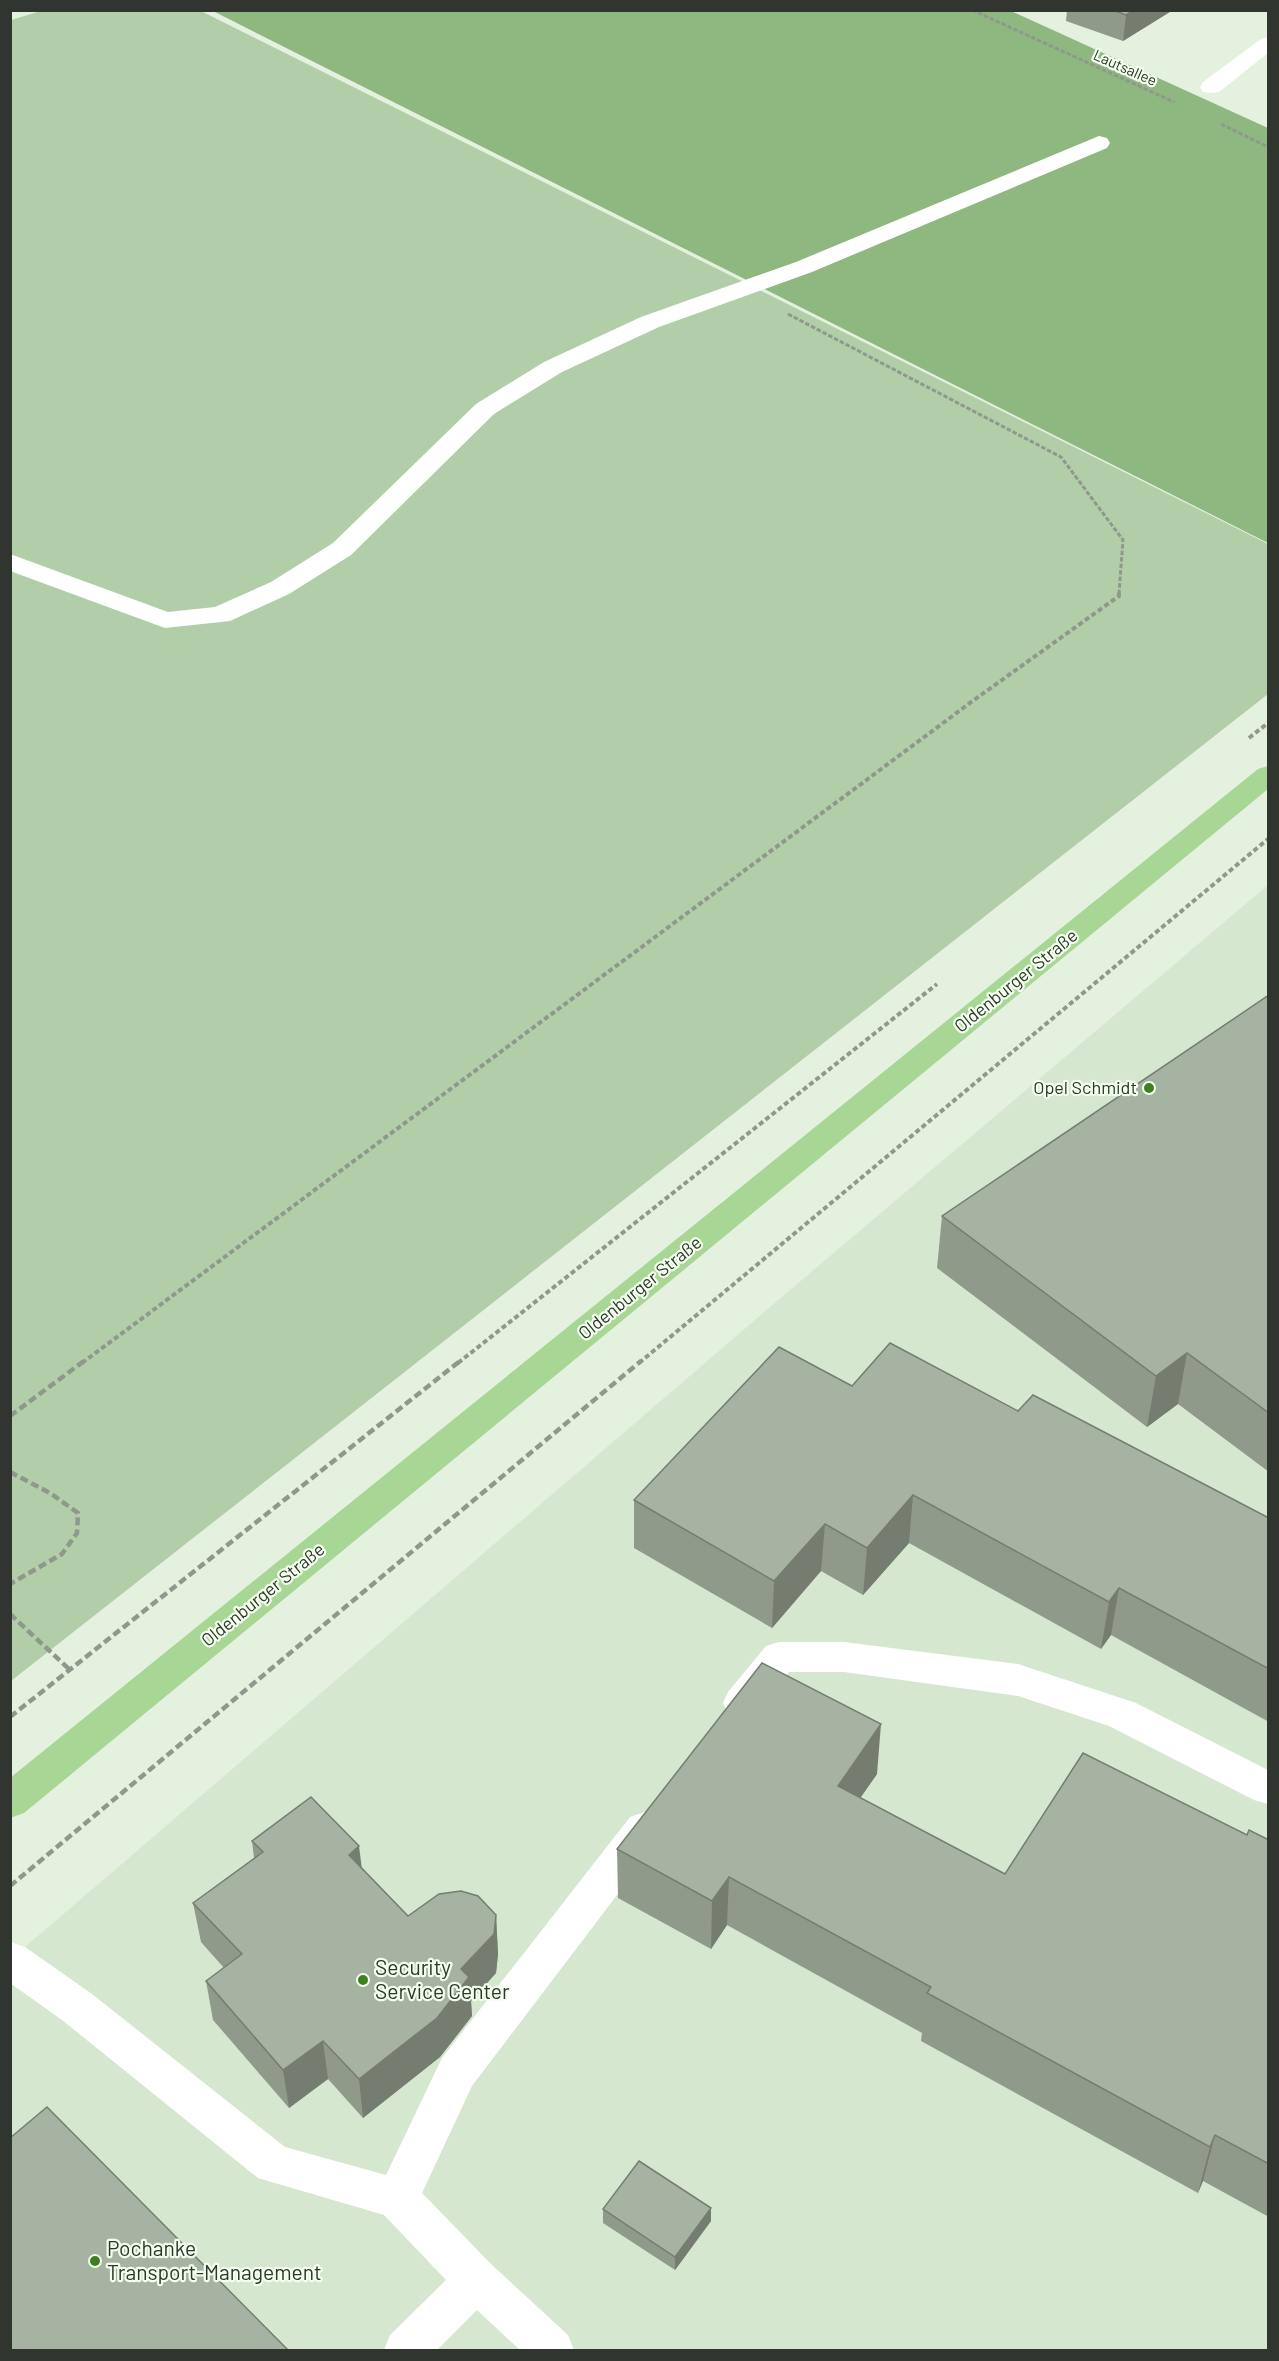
<svg xmlns="http://www.w3.org/2000/svg" width="1279" height="2361" viewBox="0 0 1279 2361" font-family="Barlow,sans-serif">
	<style>
		.built { fill: #d5e7cf }
		.green { fill: #b2cea8 }
		.forest { fill: #8fb780 }
		.lines { fill: none; stroke-linecap: round; stroke-linejoin: round }
		.path-far2 { stroke: #8f988c; stroke-width: 3; stroke-dasharray: 4.5 2; stroke-linecap: butt }
		.path-far1 { stroke: #8f988c; stroke-width: 4; stroke-dasharray: 5 3; stroke-linecap: butt }
		.path { stroke: #8f988c; stroke-width: 4.5; stroke-dasharray: 8 4; stroke-linecap: butt }
		.service { fill: #fff; fill-rule: evenodd }
		.minor { fill: #fff; fill-rule: evenodd }
		.primary { fill: #a7d695; fill-rule: evenodd }
		.wall { fill: #909a8b }
		.shaded-wall { fill: #757d71 }
		.building { fill: #a7b3a2; stroke: #757d71; stroke-width: 1.5 }
		.poi-dot { fill: #3e8020; stroke: #f1ffec; stroke-width: 2 }
		.labels { text-anchor: middle; stroke-width: 4.5; stroke-linejoin: round; paint-order: stroke }
		.far-street-label { font-size: 15px; fill: #30352f; stroke: #f1ffec }
		.street-label { font-size: 18px; fill: #30352f; stroke: #f1ffec }
		.poi-label { font-size: 18px; fill: #30352f; stroke: #f1ffec; text-anchor: end }
		.near-poi-label { font-size: 21px; fill: #30352f; stroke: #f1ffec; text-anchor: start }
	</style>
	<rect width="100%" height="100%" fill="#e4f1df"/>
	<path class="built" d="M 1268,885 L 1268,2350 L 11,2350 L 10,1960 L 790,1290 Z"/>
	<path class="green" d="M 41,11 L 201,11 L 1268,544 L 1268,694 L 11,1681 L 11,20 Z"/>
	<path class="forest" d="M 213,11 L 1011,11 L 1268,128 L 1268,543 Z"/>
	<g class="lines">
		<path class="path-far2" d="M 972,10 L 1174,102
			M 1221,124 L 1268,147
			M 788,314 L 1061,457 L 1123,540 L 1119,593"/>
		<path class="path-far1" d="M 1249,738 L 1268,723
			M 82,1363 L 974,700 L 1119,596 L 1119,592
			M 458,1363 L 937,984
			M 639,1363 L 1268,839"/>
		<path class="path" d="M 10,1416 L 84,1361
			M 10,1472 L 50,1493 L 78,1513 L 77,1533 L 62,1554 L 10,1584
			M 10,1614 L 70,1670
			M 10,1717 L 460,1361
			M 10,1886 L 641,1361"/>
		<path class="service" d="M 779,1642 L 844,1642 L 1018,1664 L 1136,1703 L 1268,1770 L 1268,1804 L 1254,1800 L 1109,1726 L 1018,1696 L 844,1672 L 789,1672 L 756,1714 L 742,1719 L 728,1714 L 723,1703 L 728,1692 L 766,1646 Z
			M 644,1812 L 658,1817 L 664,1829 L 658,1841 L 472,2086 L 422,2193 L 492,2265 L 568,2335 L 574,2350 L 520,2350 L 477,2310 L 437,2350 L 384,2350 L 390,2335 L 446,2280 L 384,2215 L 258,2178 L 62,2020 L 10,1983 L 10,1942 L 25,1947 L 92,1994 L 285,2147 L 386,2175 L 442,2058 L 630,1817 Z"/>
		<path class="minor" d="M 1268,37 L 1268,53 L 1219,92 L 1211,93 L 1203,92 L 1200,87 L 1203,82 L 1261,39 Z
			M 1099,136 L 1107,138 L 1110,143 L 1107,148 L 812,272 L 659,327 L 562,372 L 494,414 L 351,555 L 289,594 L 230,621 L 165,628 L 10,571 L 10,554 L 168,612 L 215,607 L 271,582 L 333,543 L 476,404 L 544,362 L 641,317 L 796,262 Z"/>
		<path class="primary" d="M 1268,766 L 1268,789 L 24,1813 L 10,1818 L 10,1778 L 1258,769 Z"/>
	</g>
	<path class="wall" d="M 1067,10 L 1173,10 L 1123,41 L 1066,21 Z
		M 1269,995 L 1269,1472 L 1178,1404 L 1147,1427 L 937,1268 L 942,1216 Z
		M 852,1386 L 1018,1411 L 1269,1518 L 1269,1722 L 1111,1635 L 1101,1649 L 909,1543 L 863,1595 L 821,1571 L 772,1628 L 634,1548 L 634,1500 Z
		M 877,1774 L 860,1798 L 1005,1874 L 1247,1835 L 1269,1840 L 1269,2217 L 1203,2181 L 1198,2193 L 921,2041 L 922,2033 L 727,1925 L 711,1949 L 618,1898 L 617,1849 Z
		M 252,1841 L 362,1868 L 408,1916 L 496,1915 L 498,1954 L 496,1973 L 471,2001 L 472,2016 L 440,2057 L 363,2118 L 328,2079 L 289,2108 L 213,2020 L 206,1981 L 224,1968 L 201,1942 L 193,1903 L 254,1858 Z
		M 603,2209 L 711,2221 L 675,2270 L 603,2223 Z"/>
	<path class="shaded-wall" d="M 1134,10 L 1173,10 L 1123,41 L 1126,15 Z
		M 1187,1353 L 1178,1404 L 1147,1427 L 1156,1376 Z
		M 913,1495 L 909,1543 L 863,1595 L 867,1548 Z
		M 825,1524 L 821,1571 L 772,1628 L 774,1581 Z
		M 1119,1588 L 1111,1635 L 1101,1649 L 1109,1602 Z
		M 881,1724 L 877,1774 L 834,1836 L 838,1786 Z
		M 359,1846 L 364,1886 L 349,1855 Z
		M 729,1877 L 727,1925 L 711,1949 L 712,1901 Z
		M 496,1915 L 498,1954 L 496,1973 L 471,2001 L 472,2016 L 440,2057 L 363,2118 L 359,2079 Z
		M 323,2041 L 328,2079 L 289,2108 L 283,2070 Z
		M 1215,2135 L 1203,2181 L 1198,2193 L 1210,2147 Z
		M 711,2208 L 711,2221 L 675,2270 L 675,2257 Z"/>
	<path class="building" d="M 1112,10 L 1134,10 L 1126,15 Z
		M 1269,995 L 1269,1413 L 1187,1353 L 1156,1376 L 942,1216 Z
		M 890,1343 L 1018,1411 L 1033,1395 L 1269,1518 L 1269,1669 L 1119,1588 L 1109,1602 L 913,1495 L 867,1548 L 825,1524 L 774,1581 L 634,1500 L 779,1347 L 852,1386 Z
		M 762,1663 L 881,1724 L 838,1786 L 1005,1874 L 1083,1753 L 1247,1835 L 1249,1830 L 1269,1840 L 1269,2164 L 1215,2135 L 1210,2147 L 927,1993 L 931,1987 L 729,1877 L 712,1901 L 617,1849 Z
		M 311,1797 L 359,1846 L 349,1855 L 408,1916 L 439,1894 L 461,1891 L 478,1896 L 496,1915 L 494,1934 L 461,1969 L 469,1977 L 437,2018 L 359,2079 L 323,2041 L 283,2070 L 206,1981 L 242,1954 L 193,1903 L 263,1852 L 252,1841 Z
		M 47,2107 L 288,2350 L 10,2350 L 10,2138 Z
		M 639,2161 L 711,2208 L 675,2257 L 603,2209 Z"/>
	<g class="poi-dot">
		<circle cx="1149" cy="1088" r="6"/>
		<circle cx="363" cy="1980" r="6"/>
		<circle cx="95" cy="2261" r="6"/>
	</g>
	<g class="labels">
		<g class="far-street-label">
			<text transform="translate(1125 68) rotate(24)" y="5">Lautsallee</text>
		</g>
		<g class="street-label">
			<text transform="translate(1016 981) rotate(-39)" y="6">Oldenburger Straße</text>
			<text transform="translate(640 1288) rotate(-39)" y="6">Oldenburger Straße</text>
			<text transform="translate(263 1595) rotate(-39)" y="6">Oldenburger Straße</text>
		</g>
		<g class="poi-label">
			<text x="1137" y="1094">Opel Schmidt</text>
		</g>
		<g class="near-poi-label">
			<text x="375" y="1975">Security<tspan x="375" dy="24">Service Center</tspan></text>
			<text x="107" y="2256">Pochanke<tspan x="107" dy="24">Transport-Management</tspan></text>
		</g>
	</g>
	<rect width="1279" height="2361" fill="none" stroke="#30352f" stroke-width="24"/>
</svg>
